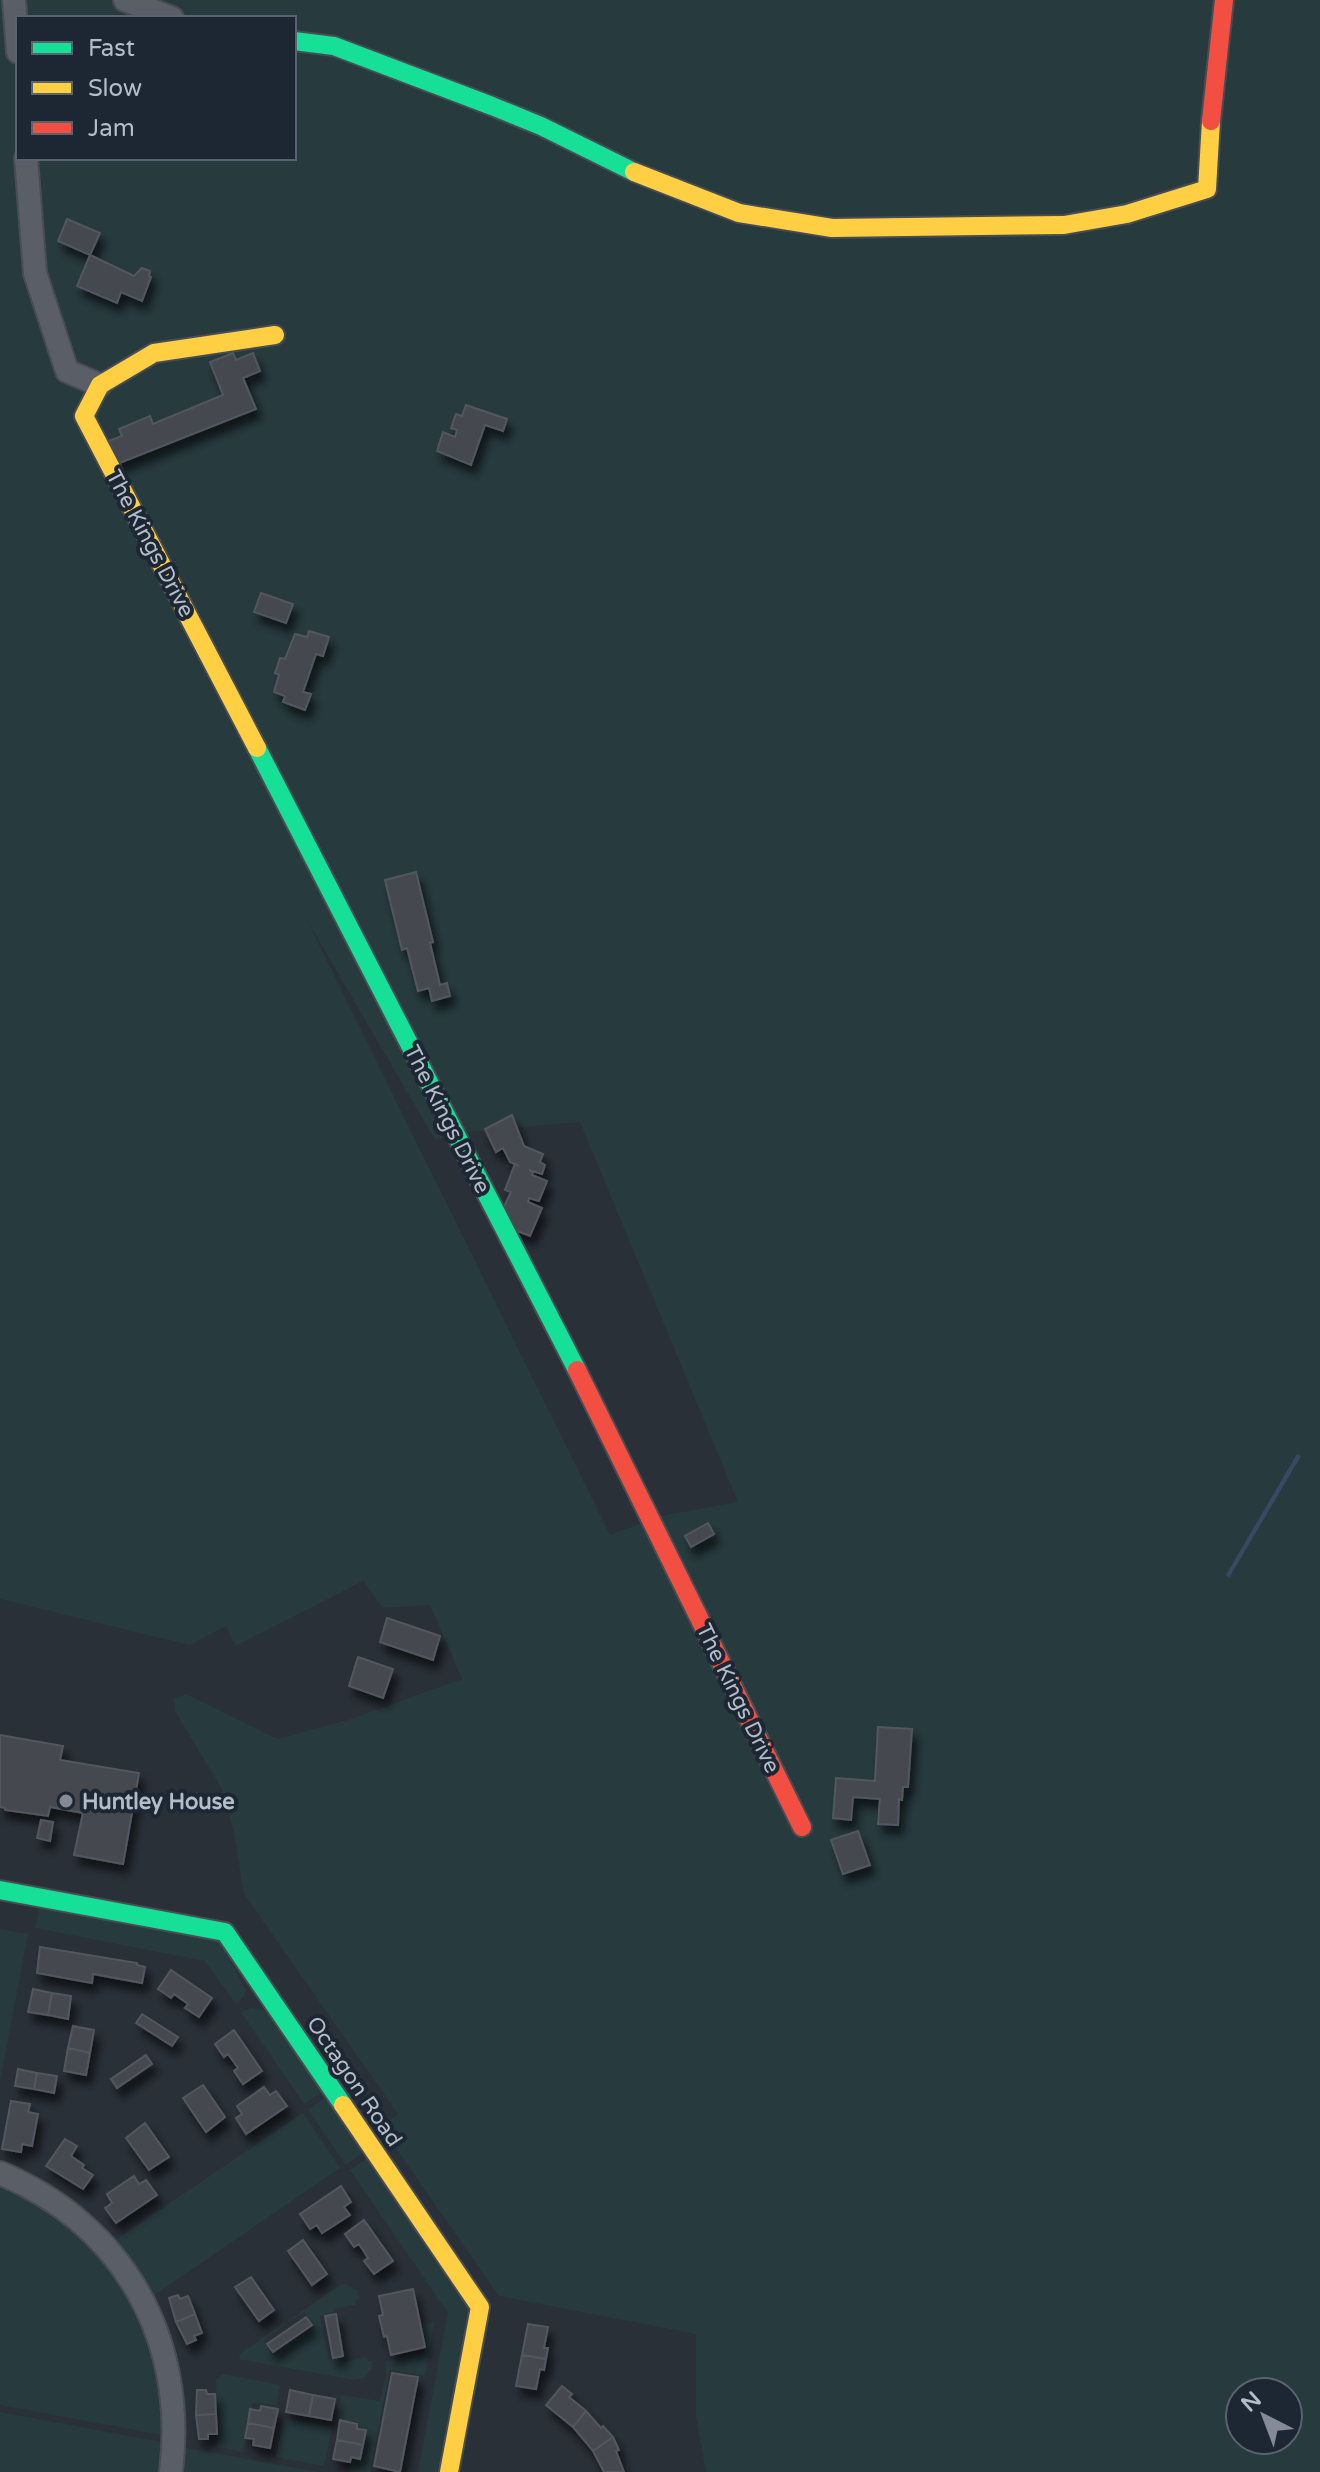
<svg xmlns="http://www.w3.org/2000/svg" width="1320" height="2472" viewBox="0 0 1320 2472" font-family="'Varela Round',sans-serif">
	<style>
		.green { fill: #273a3e; fill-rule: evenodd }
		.water { fill: #384963 }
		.building { fill: #444950; stroke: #52575f; stroke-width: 2; filter: url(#shadow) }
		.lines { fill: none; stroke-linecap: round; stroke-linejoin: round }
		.street-casing { stroke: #484c53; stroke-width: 26 }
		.fast-casing { stroke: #484c53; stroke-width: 22 }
		.slow-casing { stroke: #484c53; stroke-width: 22 }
		.jam-casing { stroke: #484c53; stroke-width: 22 }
		.street { stroke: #5a5e66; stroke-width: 22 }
		.fast { stroke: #16e098; stroke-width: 18 }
		.slow { stroke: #ffcf43; stroke-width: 18 }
		.jam { stroke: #f24e42; stroke-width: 18 }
		.poi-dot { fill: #848b96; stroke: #1d2633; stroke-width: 3 }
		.labels { text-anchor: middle; stroke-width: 8; stroke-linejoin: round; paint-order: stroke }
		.street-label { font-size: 22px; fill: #b4bcc9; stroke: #1d2633 }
		.poi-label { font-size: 22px; font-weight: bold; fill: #b4bcc9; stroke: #1d2633; text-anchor: start }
	</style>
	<defs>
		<filter id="shadow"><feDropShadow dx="5" dy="9" stdDeviation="4" flood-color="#0009"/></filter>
	</defs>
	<rect width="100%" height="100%" fill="#2a3038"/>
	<path class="green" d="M 0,0 L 1320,0 L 1320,2472 L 706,2472 L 696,2416 L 696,2334 L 499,2296 L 381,2127 L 398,2114 L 244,1894 L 234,1833 L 223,1791 L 175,1711 L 174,1699 L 186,1694 L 278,1739 L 351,1719 L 462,1679 L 430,1605 L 383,1608 L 363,1581 L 236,1646 L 226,1626 L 190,1645 L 0,1599 ZM 18,18 L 294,18 L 294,158 L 18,158 ZM 307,920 L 435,1140 L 464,1132 L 580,1122 L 738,1502 L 661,1516 L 610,1535 ZM 1240,2392 L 1288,2392 L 1288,2440 L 1240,2440 Z
		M 40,1907 L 220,1941 L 246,1990 L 244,1996 L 236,2004 L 205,1961 L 35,1928 Z
		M 0,1929 L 28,1934 L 0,2082 Z
		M 252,2008 L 264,2010 L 322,2092 L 304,2104 L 241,2012 Z
		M 326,2097 L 364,2152 L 346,2165 L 308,2110 Z
		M 303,2113 L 340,2168 L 150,2298 L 112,2242 Z
		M 368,2158 L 470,2309 L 440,2472 L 418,2472 L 448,2313 L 350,2170 Z
		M 0,2181 L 57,2212 L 122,2280 L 154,2346 L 167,2436 L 0,2405 Z
		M 346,2284 L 357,2290 L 359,2299 L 355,2300 L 356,2305 L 334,2309 L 334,2312 L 320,2316 L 329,2359 L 343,2357 L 345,2362 L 367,2357 L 368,2361 L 372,2361 L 372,2368 L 364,2378 L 354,2380 L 239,2359 L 240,2354 L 284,2323 L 285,2325 L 263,2341 L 274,2356 L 315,2328 L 305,2312 L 292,2320 L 291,2319 L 338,2286 Z
		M 434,2322 L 425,2376 L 390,2370 L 370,2472 L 349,2472 L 357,2422 L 336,2418 L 341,2395 L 380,2401 L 386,2375 L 386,2361 L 425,2352 L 420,2325 Z
		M 223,2374 L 280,2385 L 277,2405 L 253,2403 L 243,2452 L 217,2447 L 216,2380 Z
		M 0,2412 L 167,2443 L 164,2472 L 0,2472 Z
		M 284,2418 L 332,2427 L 324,2466 L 276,2457 Z
		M 181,2447 L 319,2472 L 179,2472 Z"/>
	<path class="water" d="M 1297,1454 L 1301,1456 L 1229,1578 L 1226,1575 Z"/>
	<path class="building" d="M 67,219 L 100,233 L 90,255 L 58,241 Z
		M 90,255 L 134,276 L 142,268 L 150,271 L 149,276 L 151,277 L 142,301 L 121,292 L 117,303 L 77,286 Z
		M 233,353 L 236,360 L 253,353 L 260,371 L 243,378 L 256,409 L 112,466 L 103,443 L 122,436 L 119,429 L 150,416 L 153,424 L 223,395 L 210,362 Z
		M 466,405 L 507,419 L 503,431 L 485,425 L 471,465 L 437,451 L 443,432 L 455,437 L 457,430 L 451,428 L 456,414 L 462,416 Z
		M 261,593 L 293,604 L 286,623 L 254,612 Z
		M 309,631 L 329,637 L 323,656 L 316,654 L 303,692 L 311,694 L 305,710 L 283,702 L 285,696 L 274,692 L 279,675 L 275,673 L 280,658 L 285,659 L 295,634 L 307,637 Z
		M 416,872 L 433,942 L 430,943 L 440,985 L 447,983 L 450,996 L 432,1001 L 429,988 L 418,991 L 407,948 L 402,950 L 385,880 Z
		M 512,1115 L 524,1146 L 543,1154 L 540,1162 L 545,1165 L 542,1174 L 529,1170 L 533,1172 L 532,1175 L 547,1181 L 539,1201 L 529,1198 L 528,1202 L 542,1208 L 530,1236 L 512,1229 L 501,1213 L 511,1192 L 505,1190 L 515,1164 L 519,1166 L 510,1162 L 503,1148 L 496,1152 L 485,1129 Z
		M 708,1523 L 714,1534 L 691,1547 L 685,1536 Z
		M 387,1618 L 440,1636 L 433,1660 L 380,1642 Z
		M 358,1657 L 393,1669 L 383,1698 L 349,1686 Z
		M 878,1727 L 912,1729 L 908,1787 L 903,1787 L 902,1800 L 899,1799 L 898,1825 L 878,1824 L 880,1799 L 853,1797 L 851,1820 L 833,1818 L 836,1778 L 875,1781 Z
		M 0,1735 L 63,1746 L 60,1760 L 139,1773 L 123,1864 L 74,1855 L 83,1813 L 50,1807 L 48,1816 L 5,1810 L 5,1808 L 0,1807 Z
		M 41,1820 L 53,1822 L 50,1841 L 37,1838 Z
		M 858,1831 L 870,1865 L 843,1874 L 831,1840 Z
		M 40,1947 L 137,1963 L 137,1965 L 145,1967 L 142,1983 L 93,1974 L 92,1983 L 37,1973 Z
		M 171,1970 L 212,1998 L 199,2017 L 185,2008 L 188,2004 L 174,1994 L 171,1998 L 158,1989 Z
		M 33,1989 L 52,1993 L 48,2015 L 28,2012 Z
		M 52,1993 L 71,1996 L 68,2019 L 48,2015 Z
		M 142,2014 L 178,2037 L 172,2046 L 136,2023 Z
		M 73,2026 L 94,2030 L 90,2053 L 68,2048 Z
		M 234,2030 L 262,2071 L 243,2084 L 234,2071 L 238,2068 L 228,2054 L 224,2057 L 215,2044 Z
		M 68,2048 L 90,2053 L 86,2075 L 64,2071 Z
		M 146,2055 L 152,2064 L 117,2088 L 111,2079 Z
		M 18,2069 L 37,2073 L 34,2089 L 15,2086 Z
		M 37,2073 L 57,2076 L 54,2093 L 34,2089 Z
		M 203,2085 L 225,2117 L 206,2132 L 183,2098 Z
		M 264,2087 L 270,2095 L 276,2091 L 287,2106 L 246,2134 L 236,2118 L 242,2114 L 237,2106 Z
		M 11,2101 L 30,2104 L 28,2112 L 38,2114 L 32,2146 L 22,2144 L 21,2152 L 2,2149 Z
		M 145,2123 L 169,2157 L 149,2170 L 126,2138 Z
		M 65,2139 L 77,2146 L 71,2156 L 84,2165 L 82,2168 L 93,2175 L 83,2189 L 46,2166 Z
		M 134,2176 L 139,2184 L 146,2180 L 157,2195 L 116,2223 L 105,2208 L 112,2203 L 107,2194 Z
		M 341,2186 L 351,2202 L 344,2207 L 350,2215 L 322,2233 L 317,2225 L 310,2229 L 300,2214 Z
		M 364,2220 L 393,2261 L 374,2274 L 364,2261 L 368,2258 L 359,2244 L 354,2247 L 345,2234 Z
		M 303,2240 L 327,2274 L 312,2285 L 288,2251 Z
		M 251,2277 L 274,2310 L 259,2321 L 235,2287 Z
		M 413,2289 L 425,2347 L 391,2355 L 387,2336 L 384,2337 L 379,2316 L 383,2315 L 379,2296 Z
		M 178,2295 L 180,2299 L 188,2296 L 195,2314 L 176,2322 L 169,2298 Z
		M 195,2314 L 202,2333 L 194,2336 L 196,2340 L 187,2344 L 176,2322 Z
		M 336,2314 L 343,2356 L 333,2358 L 325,2316 Z
		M 306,2317 L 312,2325 L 273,2352 L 267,2344 Z
		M 528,2324 L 548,2327 L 544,2348 L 548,2348 L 546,2359 L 522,2355 Z
		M 522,2355 L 546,2359 L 544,2370 L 540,2369 L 536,2389 L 516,2386 Z
		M 392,2373 L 418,2377 L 400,2472 L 374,2466 Z
		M 562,2386 L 572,2394 L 569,2397 L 586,2411 L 573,2427 L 546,2405 Z
		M 197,2390 L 206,2390 L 207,2394 L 215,2394 L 216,2414 L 196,2415 Z
		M 290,2390 L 313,2395 L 309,2416 L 286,2412 Z
		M 313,2395 L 335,2399 L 331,2420 L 309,2416 Z
		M 261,2406 L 278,2409 L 274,2428 L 248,2423 L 250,2409 L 260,2411 Z
		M 586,2411 L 601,2428 L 603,2426 L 613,2437 L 593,2451 L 573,2427 Z
		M 216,2414 L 217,2434 L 208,2434 L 208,2439 L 199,2439 L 196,2415 Z
		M 340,2420 L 357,2424 L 357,2429 L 366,2430 L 363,2445 L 337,2440 Z
		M 248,2423 L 274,2428 L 270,2448 L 253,2445 L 254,2439 L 245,2438 Z
		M 613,2437 L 619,2450 L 616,2451 L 624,2472 L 604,2472 L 593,2451 Z
		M 337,2440 L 363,2445 L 360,2459 L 351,2457 L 350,2462 L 333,2459 Z"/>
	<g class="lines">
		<g class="street-casing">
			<path id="street" d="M 14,0 L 18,52
				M 125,0 L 172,18
				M 26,158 L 35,273 L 67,371 L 100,385
				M 0,2173 C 124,2225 187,2339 171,2472"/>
		</g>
		<g class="fast-casing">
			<path id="fast" d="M 294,41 L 334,46 L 492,106 L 541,126 L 634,172
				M 257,748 L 577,1370
				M 0,1890 L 225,1932 L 343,2105"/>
		</g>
		<g class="slow-casing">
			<path id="slow" d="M 634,172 L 739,213 L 832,228 L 1064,225 L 1127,214 L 1207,189 L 1211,121
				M 257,748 L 84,416 L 100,385 L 154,353 L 275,335
				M 343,2105 L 480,2307 L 449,2472"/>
		</g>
		<g class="jam-casing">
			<path id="jam" d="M 1211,121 L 1224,0
				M 577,1370 L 802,1827"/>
		</g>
		<use href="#street" class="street"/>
		<use href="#fast" class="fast"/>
		<use href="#slow" class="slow"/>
		<use href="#jam" class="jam"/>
	</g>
	<circle class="poi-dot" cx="66" cy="1801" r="8"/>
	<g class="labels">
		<g class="street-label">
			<text transform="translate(151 543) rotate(62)" y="8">The Kings Drive</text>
			<text transform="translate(448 1119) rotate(63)" y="8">The Kings Drive</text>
			<text transform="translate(739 1698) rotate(64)" y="8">The Kings Drive</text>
			<text transform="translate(355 2081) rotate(56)" y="8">Octagon Road</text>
		</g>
		<g class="poi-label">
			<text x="82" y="1809">Huntley House</text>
		</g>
	</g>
	<rect x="16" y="16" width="280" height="144" fill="#1d2633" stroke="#59626f" stroke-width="2"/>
	<rect x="32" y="42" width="40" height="12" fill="#16e098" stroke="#59626f" stroke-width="2"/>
	<text x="88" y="56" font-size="24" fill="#b4bcc9">Fast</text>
	<rect x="32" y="82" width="40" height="12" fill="#ffcf43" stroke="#59626f" stroke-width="2"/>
	<text x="88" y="96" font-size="24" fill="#b4bcc9">Slow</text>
	<rect x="32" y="122" width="40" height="12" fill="#f24e42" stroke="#59626f" stroke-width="2"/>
	<text x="88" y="136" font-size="24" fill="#b4bcc9">Jam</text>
	<g transform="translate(1264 2416) rotate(318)"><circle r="38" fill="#1d2633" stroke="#59626f" stroke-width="2"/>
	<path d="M0-6L14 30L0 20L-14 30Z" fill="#848b96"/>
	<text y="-12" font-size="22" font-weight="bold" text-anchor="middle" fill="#b4bcc9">N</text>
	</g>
</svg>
